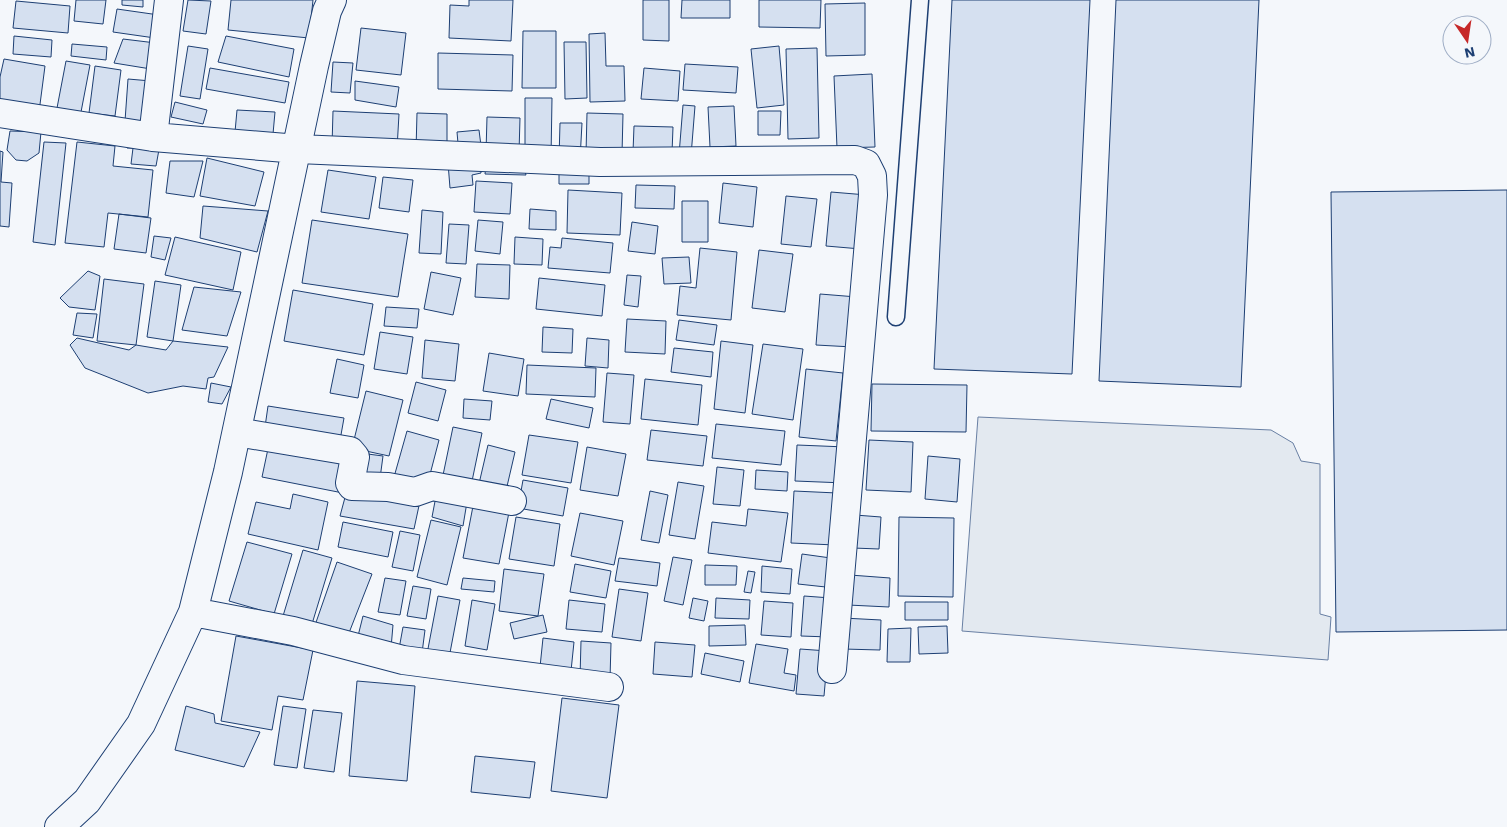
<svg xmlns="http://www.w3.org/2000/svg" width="1507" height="827" viewBox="0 0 1507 827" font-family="'Work Sans',sans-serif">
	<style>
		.green { fill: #e3e9f0; stroke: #687fa3 }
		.building { fill: #d5e0f0; stroke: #1d3f73 }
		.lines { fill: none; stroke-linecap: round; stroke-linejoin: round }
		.lane-casing { stroke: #1d3f73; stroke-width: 19 }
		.street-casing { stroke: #1d3f73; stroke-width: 30 }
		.lane { stroke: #f4f7fb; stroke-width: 16 }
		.street { stroke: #f4f7fb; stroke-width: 28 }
	</style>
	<rect width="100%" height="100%" fill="#f4f7fb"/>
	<path class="green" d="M 978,417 L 1271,430 L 1293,443 L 1301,461 L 1320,464 L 1320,614 L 1331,617 L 1328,660 L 962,631 Z"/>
	<path class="building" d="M 76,0 L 106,0 L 103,24 L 74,21 Z
		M 122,0 L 143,0 L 143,7 L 122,5 Z
		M 188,0 L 211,1 L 206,34 L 183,31 Z
		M 231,0 L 313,0 L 309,38 L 228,30 Z
		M 469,0 L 513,0 L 511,41 L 449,38 L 450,5 L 469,6 Z
		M 643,0 L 669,0 L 669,41 L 643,40 Z
		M 682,0 L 730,0 L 730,18 L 681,18 Z
		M 759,0 L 821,0 L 820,28 L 759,27 Z
		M 952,0 L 1090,0 L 1072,374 L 934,369 Z
		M 1116,0 L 1259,0 L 1241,387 L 1099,381 Z
		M 16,1 L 70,6 L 68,33 L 13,28 Z
		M 865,3 L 865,55 L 826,56 L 825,4 Z
		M 117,9 L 159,15 L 155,38 L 113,32 Z
		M 361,28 L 406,33 L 401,75 L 356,70 Z
		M 523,31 L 556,31 L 556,88 L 522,88 Z
		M 605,33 L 606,66 L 624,66 L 625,101 L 590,102 L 589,34 Z
		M 14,36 L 52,40 L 51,57 L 13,54 Z
		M 226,36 L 294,49 L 289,77 L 218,62 Z
		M 123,39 L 156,43 L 151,69 L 114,63 Z
		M 564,42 L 586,42 L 587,98 L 565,99 Z
		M 72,44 L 107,47 L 106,60 L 71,56 Z
		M 188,46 L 208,49 L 200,99 L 180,96 Z
		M 779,46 L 784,105 L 757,108 L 751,49 Z
		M 817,48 L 819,138 L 788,139 L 786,49 Z
		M 438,53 L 513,55 L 512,91 L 438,89 Z
		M 4,59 L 45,66 L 39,112 L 0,108 L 0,77 Z
		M 66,61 L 90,65 L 81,112 L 57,108 Z
		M 333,62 L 353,63 L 350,93 L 331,92 Z
		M 685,64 L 738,67 L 736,93 L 683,90 Z
		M 95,66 L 121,70 L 115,116 L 89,113 Z
		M 210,68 L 289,82 L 285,103 L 206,89 Z
		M 644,68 L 680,71 L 678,101 L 641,99 Z
		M 872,74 L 875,147 L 837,148 L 834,76 Z
		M 128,79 L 151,81 L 148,123 L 125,121 Z
		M 355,81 L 399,87 L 396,107 L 355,100 Z
		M 525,98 L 552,98 L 551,158 L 525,158 Z
		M 175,102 L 207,110 L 203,124 L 171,117 Z
		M 683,105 L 695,106 L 691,156 L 679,155 Z
		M 734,106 L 736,146 L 710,147 L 708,107 Z
		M 237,110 L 275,112 L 273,134 L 235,132 Z
		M 333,111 L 399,114 L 397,149 L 332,146 Z
		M 758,111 L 781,111 L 780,135 L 758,135 Z
		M 417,113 L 447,114 L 447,151 L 416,150 Z
		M 587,113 L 623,114 L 622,154 L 586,154 Z
		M 487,117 L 520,118 L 519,153 L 486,152 Z
		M 560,123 L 582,123 L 580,160 L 559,159 Z
		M 634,126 L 673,127 L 672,153 L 633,152 Z
		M 479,130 L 482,154 L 459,155 L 457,132 Z
		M 10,131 L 41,132 L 39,153 L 27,161 L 16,160 L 7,150 Z
		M 44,142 L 66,143 L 55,245 L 33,242 Z
		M 77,142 L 115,146 L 113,166 L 153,170 L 148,217 L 108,213 L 104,247 L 65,243 Z
		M 128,142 L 160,144 L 156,166 L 131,164 L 133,148 L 127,148 Z
		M 0,151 L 3,152 L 1,182 L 12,183 L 9,227 L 0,226 Z
		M 207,158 L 264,172 L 255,206 L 200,196 Z
		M 170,161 L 203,161 L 194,197 L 166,193 Z
		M 448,163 L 480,163 L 481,173 L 472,175 L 473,185 L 450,188 Z
		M 486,166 L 524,168 L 526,175 L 485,174 Z
		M 559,169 L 589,169 L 589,184 L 559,184 Z
		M 328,170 L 376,177 L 369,219 L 321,212 Z
		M 383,177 L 413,180 L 409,212 L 379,208 Z
		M 476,181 L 512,183 L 510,214 L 474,212 Z
		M 723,183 L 757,187 L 753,227 L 719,223 Z
		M 636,185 L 675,186 L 674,209 L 635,208 Z
		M 568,190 L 622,193 L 620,235 L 567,233 Z
		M 1507,190 L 1507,630 L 1336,632 L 1331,192 Z
		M 831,192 L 867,195 L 861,249 L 826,246 Z
		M 786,196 L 817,199 L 811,247 L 781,244 Z
		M 682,201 L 708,201 L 708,242 L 682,242 Z
		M 203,206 L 268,211 L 257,252 L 200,238 Z
		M 530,209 L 556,211 L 556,230 L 529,229 Z
		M 422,210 L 443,212 L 441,254 L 419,253 Z
		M 119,214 L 151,218 L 146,253 L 114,249 Z
		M 312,220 L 408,234 L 398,297 L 302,283 Z
		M 478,220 L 503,222 L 500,254 L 475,251 Z
		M 632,222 L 658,226 L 655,254 L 628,251 Z
		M 449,224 L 469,225 L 466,264 L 446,263 Z
		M 154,236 L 171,238 L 165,260 L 151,257 Z
		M 175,237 L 241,252 L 233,290 L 165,275 Z
		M 515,237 L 543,239 L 542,265 L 514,264 Z
		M 562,238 L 613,243 L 610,273 L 548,268 L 550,247 L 561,248 Z
		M 700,248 L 737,252 L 731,320 L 677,315 L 680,286 L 696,288 Z
		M 759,250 L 793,254 L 785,312 L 752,308 Z
		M 689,257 L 691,283 L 664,284 L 662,258 Z
		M 477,264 L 510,265 L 509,299 L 475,297 Z
		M 88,271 L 100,276 L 95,310 L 69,307 L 60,298 Z
		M 431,272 L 461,278 L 453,315 L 424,309 Z
		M 627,275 L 641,276 L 638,307 L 624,305 Z
		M 539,278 L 605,285 L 602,316 L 536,309 Z
		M 104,279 L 144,284 L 136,345 L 97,341 Z
		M 155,281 L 181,285 L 173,341 L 147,337 Z
		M 194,287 L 241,292 L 227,336 L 182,330 Z
		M 293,290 L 373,304 L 364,355 L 284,341 Z
		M 820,294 L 857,297 L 853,347 L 816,345 Z
		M 386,307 L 419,309 L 417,328 L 384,326 Z
		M 77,313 L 97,314 L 93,338 L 73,335 Z
		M 627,319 L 666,321 L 665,354 L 625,352 Z
		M 679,320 L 717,325 L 714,345 L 676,340 Z
		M 543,327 L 573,329 L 572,353 L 542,352 Z
		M 380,332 L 413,337 L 407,374 L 374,369 Z
		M 77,338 L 129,350 L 136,345 L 166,350 L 173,341 L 228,347 L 214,377 L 208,378 L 206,389 L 183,386 L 148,393 L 85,368 L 70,345 Z
		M 587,338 L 609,340 L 608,368 L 585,366 Z
		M 425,340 L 459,344 L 455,381 L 422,378 Z
		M 721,341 L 753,345 L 745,413 L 714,409 Z
		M 763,344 L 803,349 L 793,420 L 752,414 Z
		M 674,348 L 713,352 L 711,377 L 671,372 Z
		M 489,353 L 524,359 L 518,396 L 483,391 Z
		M 337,359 L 364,365 L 358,398 L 330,393 Z
		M 527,365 L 596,368 L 595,397 L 526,394 Z
		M 806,369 L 843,373 L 836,441 L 799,437 Z
		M 607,373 L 634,375 L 630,424 L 603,422 Z
		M 645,379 L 702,385 L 698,425 L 641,419 Z
		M 416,382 L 446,390 L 438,421 L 408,413 Z
		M 211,383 L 231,387 L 222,404 L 208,402 Z
		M 872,384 L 967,385 L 966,432 L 871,431 Z
		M 366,391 L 403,400 L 389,456 L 352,448 Z
		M 464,399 L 492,401 L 490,420 L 463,418 Z
		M 551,399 L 593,408 L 589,428 L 546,419 Z
		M 268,406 L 344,418 L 339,446 L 264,434 Z
		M 716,424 L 785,431 L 781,465 L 712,458 Z
		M 453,427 L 482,433 L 471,486 L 442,480 Z
		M 651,430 L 707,436 L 703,466 L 647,460 Z
		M 407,431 L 439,440 L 427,486 L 394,477 Z
		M 529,435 L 578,442 L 571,483 L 522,475 Z
		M 869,440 L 913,442 L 911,492 L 866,490 Z
		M 269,444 L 350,460 L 343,493 L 262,477 Z
		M 488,445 L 515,452 L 505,495 L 478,488 Z
		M 797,445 L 846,447 L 845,483 L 795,481 Z
		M 587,447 L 626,454 L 618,496 L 580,490 Z
		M 360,453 L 383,456 L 379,486 L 356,483 Z
		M 928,456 L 960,459 L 957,502 L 925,499 Z
		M 717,467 L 744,470 L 740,506 L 713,504 Z
		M 756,470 L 788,472 L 787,491 L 755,489 Z
		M 523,480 L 568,488 L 563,516 L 518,508 Z
		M 678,482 L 704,486 L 695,539 L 669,535 Z
		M 347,490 L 420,501 L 414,529 L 340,516 Z
		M 437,491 L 468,496 L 463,526 L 432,517 Z
		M 650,491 L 668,495 L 659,543 L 641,540 Z
		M 794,491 L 837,493 L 835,545 L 791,543 Z
		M 293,494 L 328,502 L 318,550 L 248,534 L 256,502 L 290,509 Z
		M 474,501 L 510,507 L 499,564 L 463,558 Z
		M 748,509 L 788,513 L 781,562 L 708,553 L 712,522 L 746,526 Z
		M 580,513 L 623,521 L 614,565 L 571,556 Z
		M 855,515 L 881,517 L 879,549 L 853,548 Z
		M 516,517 L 560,524 L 554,566 L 509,559 Z
		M 899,517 L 954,518 L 953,597 L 898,596 Z
		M 431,520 L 461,527 L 447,585 L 417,577 Z
		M 343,522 L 393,532 L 388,557 L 338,547 Z
		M 400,531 L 420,535 L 413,571 L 392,567 Z
		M 247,542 L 292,554 L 274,614 L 229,601 Z
		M 303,550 L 332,558 L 312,624 L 283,616 Z
		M 802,554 L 838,559 L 835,588 L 798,584 Z
		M 673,557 L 692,560 L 683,605 L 664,601 Z
		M 619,558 L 660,563 L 657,586 L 615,581 Z
		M 337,562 L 372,574 L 347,638 L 313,631 Z
		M 575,564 L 611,571 L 606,598 L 570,592 Z
		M 705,565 L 737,566 L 736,585 L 705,585 Z
		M 762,566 L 792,569 L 790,594 L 761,592 Z
		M 504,569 L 544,574 L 538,616 L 499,611 Z
		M 748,571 L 755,572 L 751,593 L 744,592 Z
		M 850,575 L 890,578 L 889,607 L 848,605 Z
		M 385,578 L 406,581 L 400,615 L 378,612 Z
		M 463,578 L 495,581 L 494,592 L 461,589 Z
		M 413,586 L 431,589 L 426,619 L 407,616 Z
		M 619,589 L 648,593 L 641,641 L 612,637 Z
		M 438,596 L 460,600 L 449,658 L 427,654 Z
		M 804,596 L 831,598 L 829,637 L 801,636 Z
		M 693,598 L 708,601 L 704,621 L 689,618 Z
		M 716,598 L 750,600 L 749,619 L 715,618 Z
		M 472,600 L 495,604 L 487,650 L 465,646 Z
		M 569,600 L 605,604 L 602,632 L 566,629 Z
		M 764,601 L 793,603 L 791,637 L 761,635 Z
		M 905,602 L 948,602 L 948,620 L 905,620 Z
		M 543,615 L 547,632 L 514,639 L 510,623 Z
		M 363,616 L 393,625 L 391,648 L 356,644 Z
		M 843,618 L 881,620 L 880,650 L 843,649 Z
		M 745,625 L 746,645 L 709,646 L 709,626 Z
		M 947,626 L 948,653 L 919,654 L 918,627 Z
		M 403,627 L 425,630 L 422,653 L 399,649 Z
		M 911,628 L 910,662 L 887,662 L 888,629 Z
		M 236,636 L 313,650 L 303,700 L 278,696 L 272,730 L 221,721 Z
		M 543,638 L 574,642 L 571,671 L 540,667 Z
		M 581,641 L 611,643 L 610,679 L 580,678 Z
		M 655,642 L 695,645 L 692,677 L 653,674 Z
		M 756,644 L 788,649 L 784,673 L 796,675 L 794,691 L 749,683 Z
		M 800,649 L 828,651 L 824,696 L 796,694 Z
		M 705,653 L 744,661 L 740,682 L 701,674 Z
		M 357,681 L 415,686 L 407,781 L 349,776 Z
		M 562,698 L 619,705 L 607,798 L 551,791 Z
		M 186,706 L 214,714 L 215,723 L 260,732 L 244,767 L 175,750 Z
		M 283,706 L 306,709 L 297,768 L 274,765 Z
		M 313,710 L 342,713 L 334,772 L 304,768 Z
		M 475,756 L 535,762 L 530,798 L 471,792 Z"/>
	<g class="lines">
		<g class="lane-casing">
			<path id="lane" d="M 896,317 L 920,0"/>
		</g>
		<g class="street-casing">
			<path id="street" d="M 0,113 L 153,137 L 298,149 L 600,162 L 855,160 L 866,164 L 872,176 L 873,195 L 832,669
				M 153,137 L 169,0
				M 237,432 L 350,451 L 355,457 L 350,483 L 352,486 L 388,487 L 415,492 L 432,486 L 512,501
				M 193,612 L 293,631 L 403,660 L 609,687
				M 59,827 L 87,801 L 141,724 L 193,612 L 228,472 L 314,66 L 327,11 L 332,0"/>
		</g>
		<use href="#lane" class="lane"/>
		<use href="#street" class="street"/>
	</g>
	<g transform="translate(1467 40) rotate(167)"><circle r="24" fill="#f4f7fb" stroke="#9eadc5"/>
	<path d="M0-4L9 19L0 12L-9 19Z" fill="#c62828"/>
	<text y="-8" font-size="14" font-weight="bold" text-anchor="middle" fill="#1d3f73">N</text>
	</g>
</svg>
